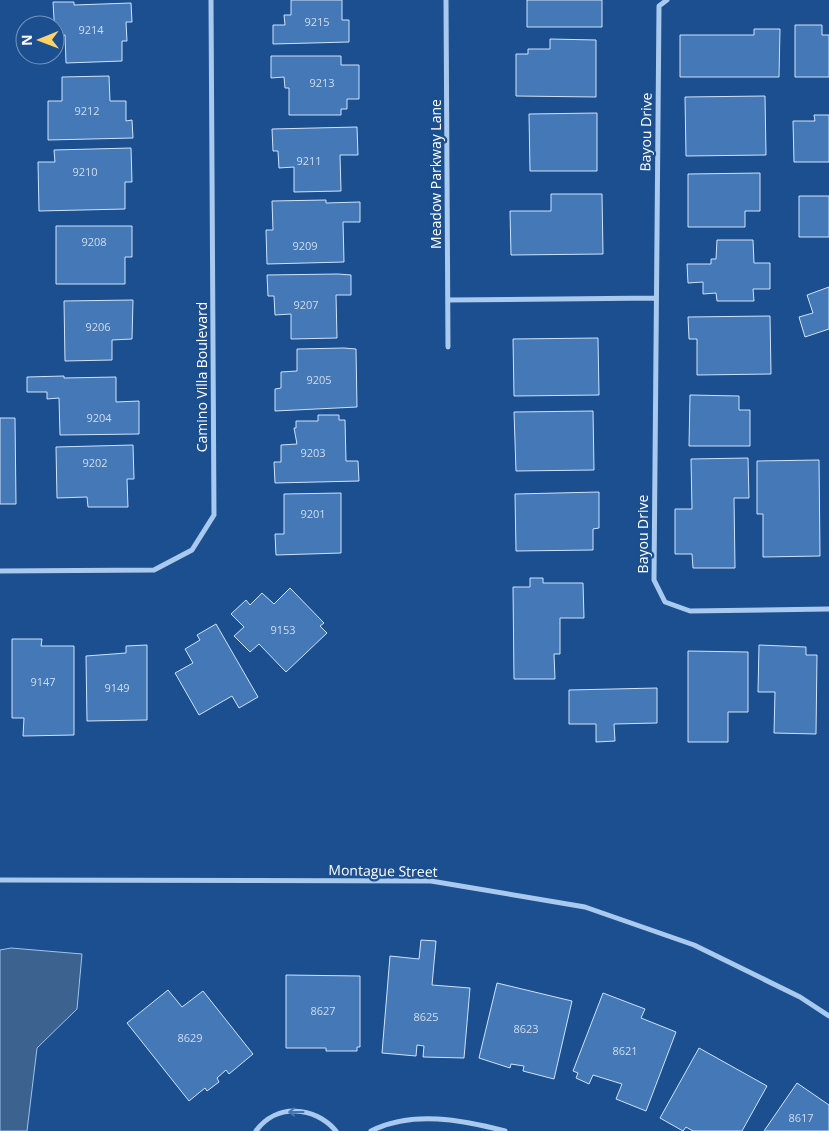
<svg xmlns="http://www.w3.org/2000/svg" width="829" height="1131" viewBox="0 0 829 1131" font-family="'Open Sans',sans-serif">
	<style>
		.water { fill: #3c6290; stroke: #9cc4f0 }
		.building { fill: #4478b7; stroke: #cfe3fa }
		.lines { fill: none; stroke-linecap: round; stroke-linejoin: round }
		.minor { stroke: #a9c9ee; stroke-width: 5 }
		.oneway { stroke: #4674ac }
		.labels { text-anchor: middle; stroke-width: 4.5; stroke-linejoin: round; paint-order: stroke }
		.number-label { font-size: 11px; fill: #d0dded }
		.street-label { font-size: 14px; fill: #fff; stroke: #1b4f8f }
	</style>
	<rect width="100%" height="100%" fill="#1b4f8f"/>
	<path class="water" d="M 11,948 L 82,954 L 77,1009 L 37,1048 L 27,1131 L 0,1131 L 0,950 Z"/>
	<path class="building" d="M 291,0 L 342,0 L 342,20 L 349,20 L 349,42 L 273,44 L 273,25 L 285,25 L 284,15 L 291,15 Z
		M 527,0 L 602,0 L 602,27 L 527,27 Z
		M 53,2 L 74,2 L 74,5 L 131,3 L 132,22 L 126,22 L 127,41 L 122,41 L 122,61 L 66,63 L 65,35 L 55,35 Z
		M 795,25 L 822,25 L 822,35 L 829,35 L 829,77 L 795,77 Z
		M 754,29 L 780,29 L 779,77 L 680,77 L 680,35 L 754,35 Z
		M 550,39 L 596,40 L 596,97 L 516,96 L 516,54 L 528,54 L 528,49 L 550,49 Z
		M 271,56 L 341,56 L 341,65 L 359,65 L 359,99 L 347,99 L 347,109 L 341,109 L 341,115 L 289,115 L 289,88 L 285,88 L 284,77 L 271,78 Z
		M 109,76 L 110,101 L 126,101 L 126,121 L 132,120 L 133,138 L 48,140 L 48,101 L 62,101 L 62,77 Z
		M 765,96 L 766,155 L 686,156 L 685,97 Z
		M 597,113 L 597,171 L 530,171 L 529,114 Z
		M 814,115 L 829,115 L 829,162 L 794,162 L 793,121 L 815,121 Z
		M 357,127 L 358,155 L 340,155 L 341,191 L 294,192 L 294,167 L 279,168 L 278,151 L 273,151 L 272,129 Z
		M 131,148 L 132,182 L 125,182 L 125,209 L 39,211 L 38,162 L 55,162 L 54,150 Z
		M 760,173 L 760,211 L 745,211 L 745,227 L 688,227 L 688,174 Z
		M 551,194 L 602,194 L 603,254 L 511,255 L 510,211 L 551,211 Z
		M 799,196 L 829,196 L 829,237 L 799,237 Z
		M 326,200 L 326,203 L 360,202 L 360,222 L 343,222 L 344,262 L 267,264 L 266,230 L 273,230 L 272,201 Z
		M 56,226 L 132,226 L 132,257 L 125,257 L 125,284 L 56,284 Z
		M 717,240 L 753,240 L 754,263 L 770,263 L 770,289 L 753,289 L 754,301 L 717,301 L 716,293 L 703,294 L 703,282 L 688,283 L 687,264 L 711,264 L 711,259 L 716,259 Z
		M 338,274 L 351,275 L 351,295 L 336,295 L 337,338 L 291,339 L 291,314 L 275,315 L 274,296 L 268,296 L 267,275 Z
		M 829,287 L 829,329 L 805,337 L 799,317 L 813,313 L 807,295 Z
		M 133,300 L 132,339 L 112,340 L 112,360 L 65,361 L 64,301 Z
		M 770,316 L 771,374 L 697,375 L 697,339 L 689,339 L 688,317 Z
		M 598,338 L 599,395 L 514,396 L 513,339 Z
		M 344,348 L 356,349 L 357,407 L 275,411 L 275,389 L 281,388 L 281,372 L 297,371 L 297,349 Z
		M 64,376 L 64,378 L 116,377 L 116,402 L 139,401 L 139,434 L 60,435 L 59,398 L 47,399 L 47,392 L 27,392 L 27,377 Z
		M 690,395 L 739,396 L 739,410 L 750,410 L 750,446 L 689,446 Z
		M 593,411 L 594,470 L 516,471 L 514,412 Z
		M 318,415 L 339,415 L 339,420 L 345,420 L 346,461 L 358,461 L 359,481 L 275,483 L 274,462 L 281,462 L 281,445 L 297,444 L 294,428 L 296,428 L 296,421 L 318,421 Z
		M 0,418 L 15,418 L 16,504 L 0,504 Z
		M 133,445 L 134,479 L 127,479 L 128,507 L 88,507 L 87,497 L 57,498 L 56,447 Z
		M 748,458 L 749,498 L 734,498 L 735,568 L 693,568 L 692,554 L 675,554 L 675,509 L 692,509 L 691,459 Z
		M 819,460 L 820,556 L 763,557 L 763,514 L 757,514 L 757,461 Z
		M 599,492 L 599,528 L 593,529 L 593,550 L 516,551 L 515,494 Z
		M 341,493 L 341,553 L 276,555 L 275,534 L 284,534 L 284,494 Z
		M 530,578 L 543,578 L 543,583 L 583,583 L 584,618 L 560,618 L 560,654 L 554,654 L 555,679 L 514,679 L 513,587 L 530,587 Z
		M 290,588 L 324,623 L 320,626 L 327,633 L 286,672 L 259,644 L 250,652 L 234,636 L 244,627 L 231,614 L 246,600 L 250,605 L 262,593 L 274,604 Z
		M 216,624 L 258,697 L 239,708 L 232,696 L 199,715 L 175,673 L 193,663 L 185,649 L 200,640 L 197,635 Z
		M 12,639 L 42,639 L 41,646 L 74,646 L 74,735 L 23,736 L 24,718 L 12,718 Z
		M 147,645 L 147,720 L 87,721 L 86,656 L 126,653 L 126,646 Z
		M 759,645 L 806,647 L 806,655 L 817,655 L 816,734 L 774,733 L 775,692 L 758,692 Z
		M 688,651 L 748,652 L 748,712 L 728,712 L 728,742 L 688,742 Z
		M 657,688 L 657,723 L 614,724 L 615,741 L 596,742 L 596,724 L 569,724 L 569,690 Z
		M 421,940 L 436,941 L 432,985 L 470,988 L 464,1058 L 423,1057 L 424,1046 L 417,1045 L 416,1056 L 382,1053 L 390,956 L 419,959 Z
		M 286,975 L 360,976 L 360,1047 L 357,1047 L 357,1051 L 326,1051 L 326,1048 L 286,1048 Z
		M 497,983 L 572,1001 L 554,1079 L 523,1071 L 524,1066 L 511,1064 L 510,1068 L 479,1058 Z
		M 168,990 L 182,1007 L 203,991 L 253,1054 L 229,1074 L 226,1070 L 217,1078 L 219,1082 L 207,1091 L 205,1088 L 189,1101 L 127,1023 Z
		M 603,993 L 645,1009 L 641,1018 L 676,1032 L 646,1111 L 616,1099 L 622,1084 L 593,1075 L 589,1084 L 576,1078 L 578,1073 L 573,1071 Z
		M 699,1048 L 767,1086 L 742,1131 L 693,1131 L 686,1127 L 683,1131 L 660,1118 Z
		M 797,1083 L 829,1105 L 829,1131 L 764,1131 Z"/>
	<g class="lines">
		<path class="minor" d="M 446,0 L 448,347
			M 667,0 L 659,6 L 654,580 L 665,602 L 690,611 L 829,609
			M 448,300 L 656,298
			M 0,571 L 154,570 L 192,550 L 214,515 L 211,0
			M 0,880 L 431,881 L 585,907 L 694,945 L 800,997 L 829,1016
			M 256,1131 C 276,1103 315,1106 336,1131
			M 371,1131 C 412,1110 463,1120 505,1131"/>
	</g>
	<defs><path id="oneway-shaft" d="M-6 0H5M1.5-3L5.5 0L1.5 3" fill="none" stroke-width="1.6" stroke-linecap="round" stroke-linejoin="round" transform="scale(1.25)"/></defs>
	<use class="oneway" href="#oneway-shaft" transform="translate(296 1112) rotate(180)"/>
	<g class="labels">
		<g class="number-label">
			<text x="317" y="26">9215</text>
			<text x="91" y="34">9214</text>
			<text x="322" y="87">9213</text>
			<text x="87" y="115">9212</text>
			<text x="309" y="165">9211</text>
			<text x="85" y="176">9210</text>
			<text x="94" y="246">9208</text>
			<text x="305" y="250">9209</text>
			<text x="306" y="309">9207</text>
			<text x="98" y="331">9206</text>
			<text x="319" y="384">9205</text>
			<text x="99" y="422">9204</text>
			<text x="313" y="457">9203</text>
			<text x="95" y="467">9202</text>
			<text x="313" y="518">9201</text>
			<text x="283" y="634">9153</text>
			<text x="43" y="686">9147</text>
			<text x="117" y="692">9149</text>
			<text x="323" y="1015">8627</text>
			<text x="426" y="1021">8625</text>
			<text x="526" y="1033">8623</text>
			<text x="190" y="1042">8629</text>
			<text x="625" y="1055">8621</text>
			<text x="801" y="1122">8617</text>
		</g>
		<g class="street-label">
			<text transform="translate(646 132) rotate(-89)" y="5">Bayou Drive</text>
			<text transform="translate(436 174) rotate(-90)" y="5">Meadow Parkway Lane</text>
			<text transform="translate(202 377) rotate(-90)" y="5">Camino Villa Boulevard</text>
			<text transform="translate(643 534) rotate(-90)" y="5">Bayou Drive</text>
			<text transform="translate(383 871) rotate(1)" y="5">Montague Street</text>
		</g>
	</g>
	<g transform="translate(40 40) rotate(269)"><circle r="24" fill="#1b4f8f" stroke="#7695bc"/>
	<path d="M0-4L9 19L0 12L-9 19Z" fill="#ffd166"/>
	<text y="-8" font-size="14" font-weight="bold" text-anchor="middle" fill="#ffffff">N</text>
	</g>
</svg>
